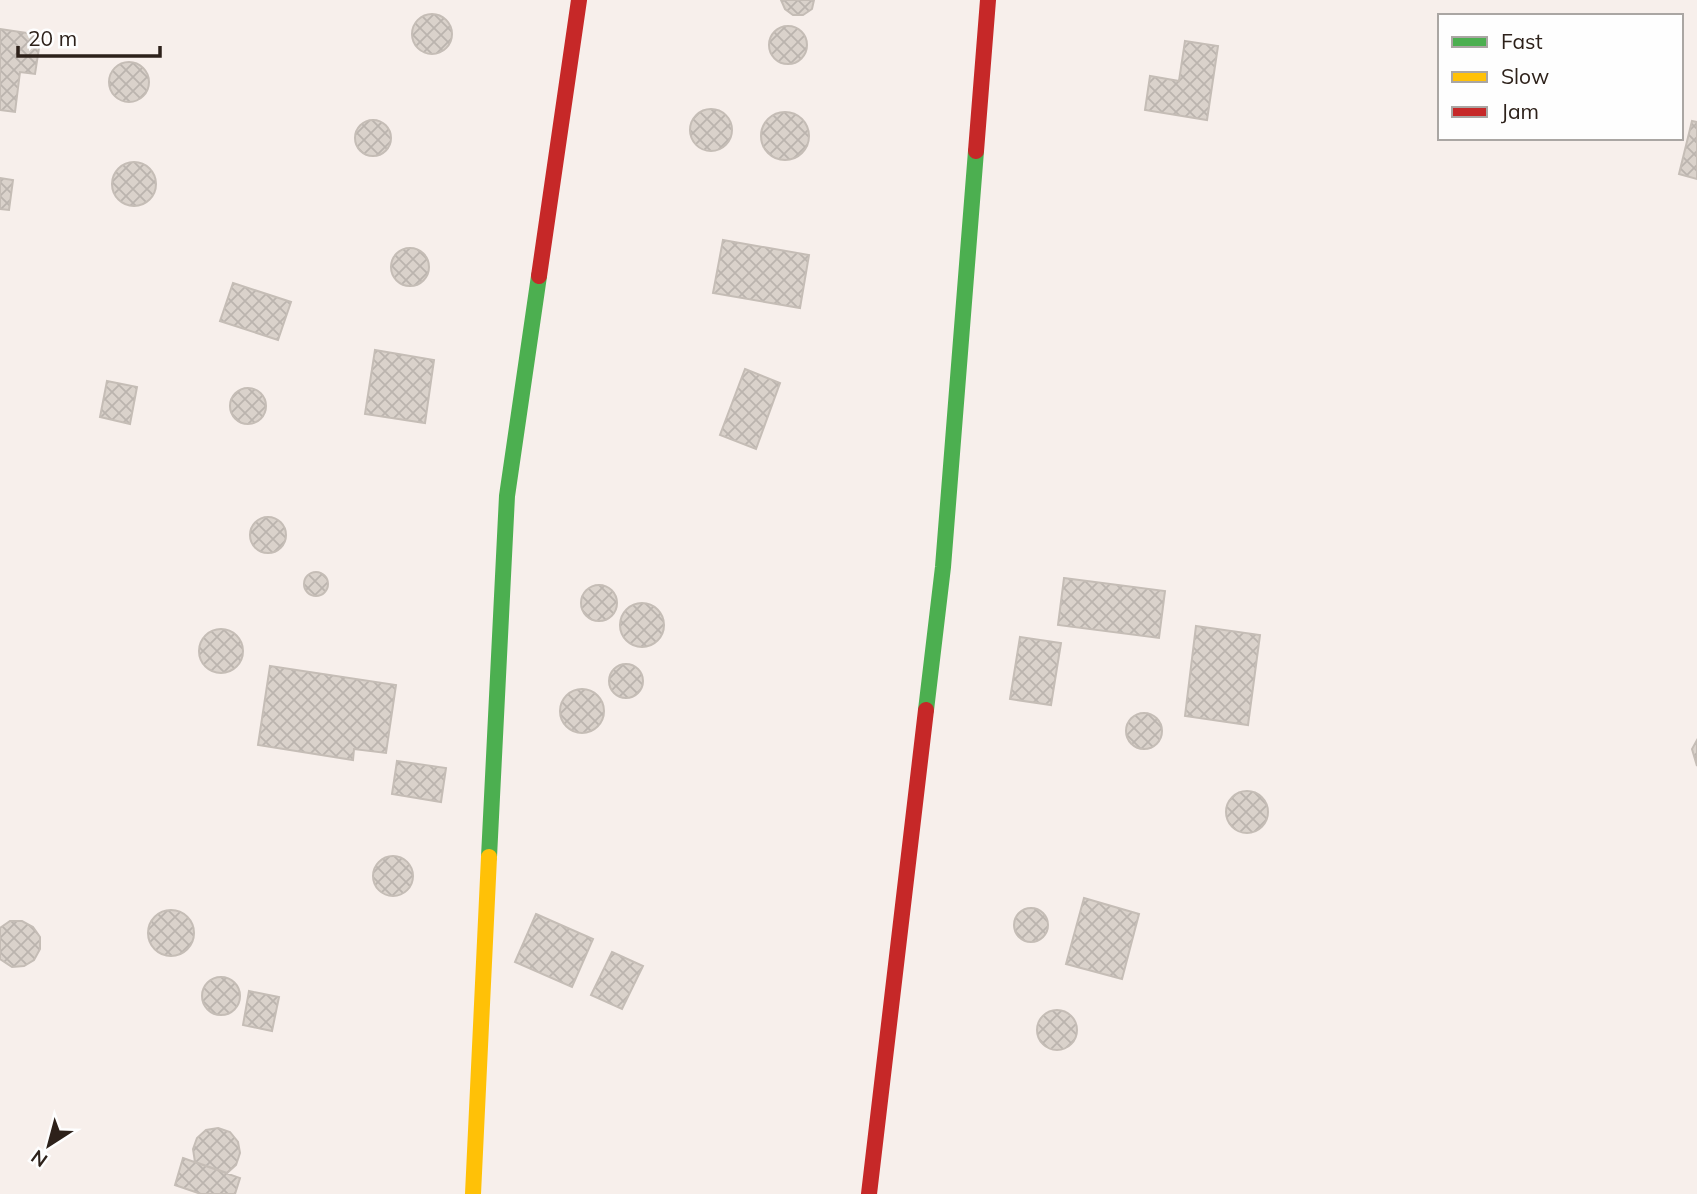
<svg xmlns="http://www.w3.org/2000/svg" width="1697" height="1194" viewBox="0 0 1697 1194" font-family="Mulish,sans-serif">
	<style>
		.building { fill: url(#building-cross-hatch); stroke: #c5bdb6; stroke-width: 2 }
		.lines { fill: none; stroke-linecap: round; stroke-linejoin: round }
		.fast { stroke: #4caf50; stroke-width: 16 }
		.slow { stroke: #ffc107; stroke-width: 16 }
		.jam { stroke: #c62828; stroke-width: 16 }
	</style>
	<defs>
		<pattern id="building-cross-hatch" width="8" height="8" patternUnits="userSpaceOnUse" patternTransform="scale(1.75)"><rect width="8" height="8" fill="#dad2cb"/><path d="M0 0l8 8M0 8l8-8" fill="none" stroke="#bbb4ae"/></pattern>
	</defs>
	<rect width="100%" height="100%" fill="#f7efeb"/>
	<path class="building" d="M 781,0 L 814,0 L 812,9 L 803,15 L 793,15 L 785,9 Z
		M412 34a20 20 0 1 1 40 0a20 20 0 1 1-40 0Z
		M769 45a19 19 0 1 1 38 0a19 19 0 1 1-38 0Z
		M 0,29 L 41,35 L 35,74 L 20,72 L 15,112 L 0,110 Z
		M 1185,41 L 1218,46 L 1207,120 L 1145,110 L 1150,76 L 1179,81 Z
		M109 82a20 20 0 1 1 40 0a20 20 0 1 1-40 0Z
		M690 130a21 21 0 1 1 42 0a21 21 0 1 1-42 0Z
		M761 136a24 24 0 1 1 48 0a24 24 0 1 1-48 0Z
		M355 138a18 18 0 1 1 36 0a18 18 0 1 1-36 0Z
		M 1692,121 L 1697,122 L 1697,179 L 1679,174 Z
		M112 184a22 22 0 1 1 44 0a22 22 0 1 1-44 0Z
		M 0,178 L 13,180 L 9,210 L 0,209 Z
		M 723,240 L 809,255 L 800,308 L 713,293 Z
		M391 267a19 19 0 1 1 38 0a19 19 0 1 1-38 0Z
		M 233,283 L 291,302 L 278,340 L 220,321 Z
		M 375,350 L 434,360 L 425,423 L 365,414 Z
		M 745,369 L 780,383 L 756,449 L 720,435 Z
		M 107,381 L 137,387 L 130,424 L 100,417 Z
		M230 406a18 18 0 1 1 36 0a18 18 0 1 1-36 0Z
		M250 535a18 18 0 1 1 36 0a18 18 0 1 1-36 0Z
		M304 584a12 12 0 1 1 24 0a12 12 0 1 1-24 0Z
		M 1064,578 L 1165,591 L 1159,638 L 1058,625 Z
		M581 603a18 18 0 1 1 36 0a18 18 0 1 1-36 0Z
		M620 625a22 22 0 1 1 44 0a22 22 0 1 1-44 0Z
		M 1196,626 L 1260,635 L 1248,725 L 1185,716 Z
		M199 651a22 22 0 1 1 44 0a22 22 0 1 1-44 0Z
		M 1020,637 L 1061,643 L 1051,705 L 1010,699 Z
		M609 681a17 17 0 1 1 34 0a17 17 0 1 1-34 0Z
		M 270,666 L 396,685 L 386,753 L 354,749 L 353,760 L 258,745 Z
		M560 711a22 22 0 1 1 44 0a22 22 0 1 1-44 0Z
		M1126 731a18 18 0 1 1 36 0a18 18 0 1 1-36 0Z
		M 1697,740 L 1697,766 L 1692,749 Z
		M 397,761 L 446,768 L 441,802 L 392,794 Z
		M1226 812a21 21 0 1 1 42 0a21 21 0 1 1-42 0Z
		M373 876a20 20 0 1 1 40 0a20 20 0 1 1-40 0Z
		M 1084,898 L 1139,914 L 1122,979 L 1066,964 Z
		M1014 925a17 17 0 1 1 34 0a17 17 0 1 1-34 0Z
		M148 933a23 23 0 1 1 46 0a23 23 0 1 1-46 0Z
		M 536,914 L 593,939 L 572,987 L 515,962 Z
		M 10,921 L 22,921 L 33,927 L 40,937 L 40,949 L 34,960 L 24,966 L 12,967 L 0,959 L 0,928 Z
		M 612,952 L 643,966 L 622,1009 L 591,995 Z
		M202 996a19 19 0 1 1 38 0a19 19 0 1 1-38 0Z
		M 249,991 L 279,997 L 272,1031 L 243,1025 Z
		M1037 1030a20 20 0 1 1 40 0a20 20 0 1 1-40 0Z
		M 218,1128 L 230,1132 L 238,1142 L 240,1153 L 236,1165 L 227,1173 L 195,1162 L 193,1149 L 197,1138 L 206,1130 Z
		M 183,1158 L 240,1178 L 235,1194 L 201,1194 L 175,1185 Z"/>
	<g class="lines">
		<path class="fast" d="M 926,710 L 943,567 L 976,151
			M 489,857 L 507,496 L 539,276"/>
		<path class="slow" d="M 473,1194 L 489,857"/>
		<path class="jam" d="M 976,151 L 988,0
			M 539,276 L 579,0
			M 869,1194 L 926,710"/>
	</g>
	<rect x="1438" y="14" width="245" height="126" fill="#fefefe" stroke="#aaa6a3" stroke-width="2"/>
	<rect x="1452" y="37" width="35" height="10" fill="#4caf50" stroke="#aaa6a3" stroke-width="2"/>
	<text x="1501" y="49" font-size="21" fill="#2d211a">Fast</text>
	<rect x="1452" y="72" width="35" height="10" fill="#ffc107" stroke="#aaa6a3" stroke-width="2"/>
	<text x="1501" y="84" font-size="21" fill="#2d211a">Slow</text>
	<rect x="1452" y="107" width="35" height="10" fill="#c62828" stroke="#aaa6a3" stroke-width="2"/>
	<text x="1501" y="119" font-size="21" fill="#2d211a">Jam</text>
	<g transform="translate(49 1145) rotate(216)" stroke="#fefefe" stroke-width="5" paint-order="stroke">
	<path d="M0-5L12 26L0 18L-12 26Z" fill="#2d211a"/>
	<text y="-10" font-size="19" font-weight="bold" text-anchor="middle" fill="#2d211a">N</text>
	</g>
	<path d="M18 46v10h142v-10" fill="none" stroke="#2d211a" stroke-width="3.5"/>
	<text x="28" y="46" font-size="21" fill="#2d211a" stroke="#fefefe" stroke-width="5" paint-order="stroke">20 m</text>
</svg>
